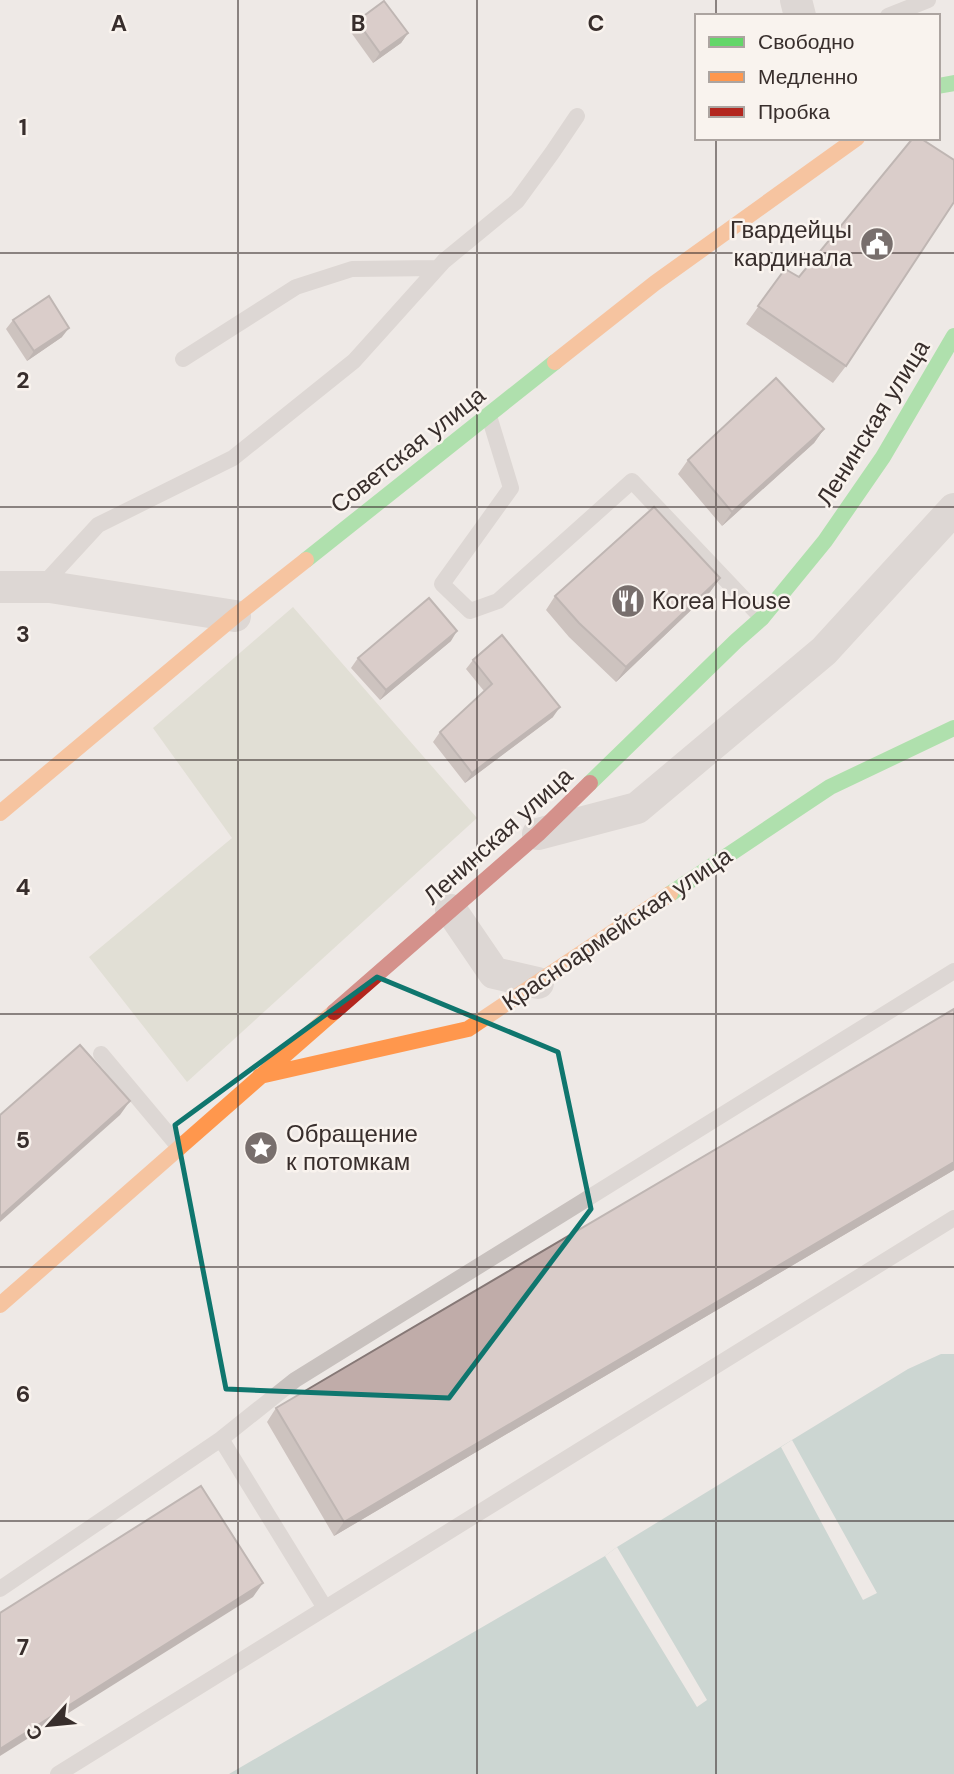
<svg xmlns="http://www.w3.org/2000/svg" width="954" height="1774" viewBox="0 0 954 1774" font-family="'DM Sans',sans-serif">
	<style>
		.green { fill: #d1d2c1 }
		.water { fill: #a3bebb }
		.pier { fill: #eee9e6 }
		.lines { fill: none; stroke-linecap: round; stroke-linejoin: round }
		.lane { stroke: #c8c1be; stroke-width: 16 }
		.street { stroke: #c8c1be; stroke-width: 32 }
		.fast { stroke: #63d668; stroke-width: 16 }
		.slow { stroke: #ff974d; stroke-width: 16 }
		.jam { stroke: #b3261e; stroke-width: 16 }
		.wall { fill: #a59491 }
		.shaded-wall { fill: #867876 }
		.building { fill: #c0aca9; stroke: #867876; stroke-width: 2 }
		.marked { fill: none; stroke: #0f766e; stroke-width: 5; stroke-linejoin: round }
		.grid { fill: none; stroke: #382e2c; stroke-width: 2; stroke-opacity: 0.55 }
		.labels { text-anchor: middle; stroke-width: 5; stroke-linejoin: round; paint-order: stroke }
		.poi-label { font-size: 24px; fill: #382e2c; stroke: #f9f3ee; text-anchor: start }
		.street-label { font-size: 24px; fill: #382e2c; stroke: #f9f3ee }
		.grid-label { font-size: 23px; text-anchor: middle; font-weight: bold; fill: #382e2c; stroke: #f9f3ee; stroke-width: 5; stroke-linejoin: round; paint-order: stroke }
	</style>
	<rect width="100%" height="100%" fill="#eee9e6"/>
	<path class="green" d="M 293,607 L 477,818 L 187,1082 L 89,957 L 232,838 L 153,728 Z"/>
	<path class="water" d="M 941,1354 L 954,1354 L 954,1774 L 229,1774 L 605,1556 L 617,1547 L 908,1369 Z"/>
	<path class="pier" d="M 792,1440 L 877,1593 L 863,1600 L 781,1447 Z
		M 617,1547 L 707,1700 L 697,1707 L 605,1556 Z"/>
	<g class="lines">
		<path class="lane" d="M 888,16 L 928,0
			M 183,359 L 296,287 L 352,269 L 437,268
			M 489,416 L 511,488 L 442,584 L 470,611 L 498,601 L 632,481 L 762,618
			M 41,587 L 98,525 L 233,458 L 354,361 L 444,261 L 517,201 L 552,153 L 577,116
			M 101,1054 L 179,1147
			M 221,1439 L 325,1608
			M 0,1589 L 221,1439 L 295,1380 L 954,971
			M 58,1774 L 954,1218"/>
		<path class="street" d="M 796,0 L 800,16
			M 0,587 L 50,587 L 235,616
			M 538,834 L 637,808 L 824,651 L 954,509
			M 451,910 L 494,973 L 538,983"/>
		<path class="fast" d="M 938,86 L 954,83
			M 306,560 L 555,362
			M 590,783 L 736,641 L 762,618 L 825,541 L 883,457 L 954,336
			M 670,894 L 830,787 L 954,728"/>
		<path class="slow" d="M 555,362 L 655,283 L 857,138
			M 0,813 L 235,616 L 306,560
			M 260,1076 L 468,1029 L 670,894
			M 0,1305 L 334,1012"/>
		<path class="jam" d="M 334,1012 L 538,834 L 590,783"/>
	</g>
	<path class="wall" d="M 357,21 L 408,33 L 401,43 L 373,63 L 350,31 Z
		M 785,269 L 846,366 L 833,383 L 746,324 Z
		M 13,320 L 62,337 L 27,361 L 6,329 Z
		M 824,429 L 814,443 L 722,526 L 678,474 L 688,460 Z
		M 720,578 L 710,592 L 616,682 L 569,637 L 546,610 L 555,596 Z
		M 451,641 L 380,700 L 351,668 L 358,658 Z
		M 473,660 L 553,717 L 465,783 L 433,742 L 440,732 L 484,691 L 466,669 Z
		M 954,1009 L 954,1170 L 334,1536 L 267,1422 L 276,1408 Z"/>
	<path class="shaded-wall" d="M 408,33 L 401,43 L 373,63 L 380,53 Z
		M 69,328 L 62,337 L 27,361 L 34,351 Z
		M 824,429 L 814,443 L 722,526 L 732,512 Z
		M 720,578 L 710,592 L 616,682 L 626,667 Z
		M 457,631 L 451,641 L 380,700 L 386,690 Z
		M 560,707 L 553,717 L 465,783 L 472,773 Z
		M 130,1101 L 120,1115 L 0,1222 L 0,1217 Z
		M 954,1162 L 954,1170 L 334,1536 L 344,1522 Z
		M 263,1583 L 253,1597 L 0,1756 L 0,1749 Z"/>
	<path class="building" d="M 384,1 L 408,33 L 380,53 L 357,21 Z
		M 913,138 L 920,138 L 954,160 L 954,202 L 846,366 L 758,306 L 785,269 L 799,277 Z
		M 49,296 L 69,328 L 34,351 L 13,320 Z
		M 776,378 L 824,429 L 732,512 L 688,460 Z
		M 654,507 L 720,578 L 626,667 L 579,623 L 555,596 Z
		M 429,598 L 457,631 L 386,690 L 358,658 Z
		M 502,635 L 560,707 L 472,773 L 440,732 L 492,684 L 473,660 Z
		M 954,1009 L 954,1162 L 344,1522 L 276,1408 Z
		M 80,1045 L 130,1101 L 0,1217 L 0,1115 Z
		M 201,1486 L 263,1583 L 0,1749 L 0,1613 Z"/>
	<path d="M0 0H954V1774H0ZM 377,977 L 558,1052 L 591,1209 L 449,1398 L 226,1389 L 175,1125 Z" fill="#eee9e6" fill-opacity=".55" fill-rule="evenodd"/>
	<path class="marked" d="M 377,977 L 558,1052 L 591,1209 L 449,1398 L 226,1389 L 175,1125 Z"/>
	<path class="grid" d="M 238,0 L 238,1774M 477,0 L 477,1774M 716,0 L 716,16M 716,138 L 716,1774M 0,253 L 954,253M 0,507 L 954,507M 0,760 L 954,760M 0,1014 L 954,1014M 0,1267 L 954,1267M 0,1521 L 954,1521"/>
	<defs>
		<g id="civic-disc" transform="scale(1.75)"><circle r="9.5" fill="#786f6d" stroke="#f9f3ee"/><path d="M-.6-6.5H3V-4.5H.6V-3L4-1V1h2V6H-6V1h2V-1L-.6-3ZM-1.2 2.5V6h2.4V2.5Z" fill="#fff"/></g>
		<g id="restaurant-disc" transform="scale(1.75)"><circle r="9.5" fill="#786f6d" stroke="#f9f3ee"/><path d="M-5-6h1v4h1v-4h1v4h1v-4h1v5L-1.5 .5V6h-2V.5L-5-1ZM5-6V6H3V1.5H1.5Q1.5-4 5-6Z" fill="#fff"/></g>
		<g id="sight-disc" transform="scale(1.75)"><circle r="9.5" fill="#786f6d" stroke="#f9f3ee"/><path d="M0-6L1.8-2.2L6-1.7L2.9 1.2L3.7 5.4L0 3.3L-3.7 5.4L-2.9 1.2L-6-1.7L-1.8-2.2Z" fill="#fff"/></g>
	</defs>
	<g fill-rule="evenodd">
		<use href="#civic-disc" x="877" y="244"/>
		<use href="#restaurant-disc" x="628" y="601"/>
		<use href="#sight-disc" x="261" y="1148"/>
	</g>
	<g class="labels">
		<g class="poi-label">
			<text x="852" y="238" text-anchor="end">Гвардейцы<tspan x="852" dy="28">кардинала</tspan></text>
			<text x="652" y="609">Korea House</text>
			<text x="286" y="1142">Обращение<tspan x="286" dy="28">к потомкам</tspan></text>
		</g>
		<g class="street-label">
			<text transform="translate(873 423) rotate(-58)" y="8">Ленинская улица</text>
			<text transform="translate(408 450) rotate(-38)" y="8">Советская улица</text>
			<text transform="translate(498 836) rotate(-42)" y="8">Ленинская улица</text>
			<text transform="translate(617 929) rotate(-34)" y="8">Красноармейская улица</text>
		</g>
	</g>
	<g class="grid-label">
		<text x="119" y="31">A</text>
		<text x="358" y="31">B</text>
		<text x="596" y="31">C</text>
		<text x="23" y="135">1</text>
		<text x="23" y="388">2</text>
		<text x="23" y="642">3</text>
		<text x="23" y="895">4</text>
		<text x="23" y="1148">5</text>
		<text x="23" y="1402">6</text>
		<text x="23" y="1655">7</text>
	</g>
	<rect x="695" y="14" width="245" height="126" fill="#f9f3ee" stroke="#aca4a0" stroke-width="2"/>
	<rect x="709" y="37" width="35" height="10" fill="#63d668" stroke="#aca4a0" stroke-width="2"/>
	<text x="758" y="49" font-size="21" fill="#382e2c">Свободно</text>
	<rect x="709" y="72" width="35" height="10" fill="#ff974d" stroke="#aca4a0" stroke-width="2"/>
	<text x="758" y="84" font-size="21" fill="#382e2c">Медленно</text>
	<rect x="709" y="107" width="35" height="10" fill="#b3261e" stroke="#aca4a0" stroke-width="2"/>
	<text x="758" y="119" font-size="21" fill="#382e2c">Пробка</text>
	<g transform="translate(49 1725) rotate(243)" stroke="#f9f3ee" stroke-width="5" paint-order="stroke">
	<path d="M0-5L12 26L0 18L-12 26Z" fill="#382e2c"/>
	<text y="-10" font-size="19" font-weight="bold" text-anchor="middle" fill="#382e2c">С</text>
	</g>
</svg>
